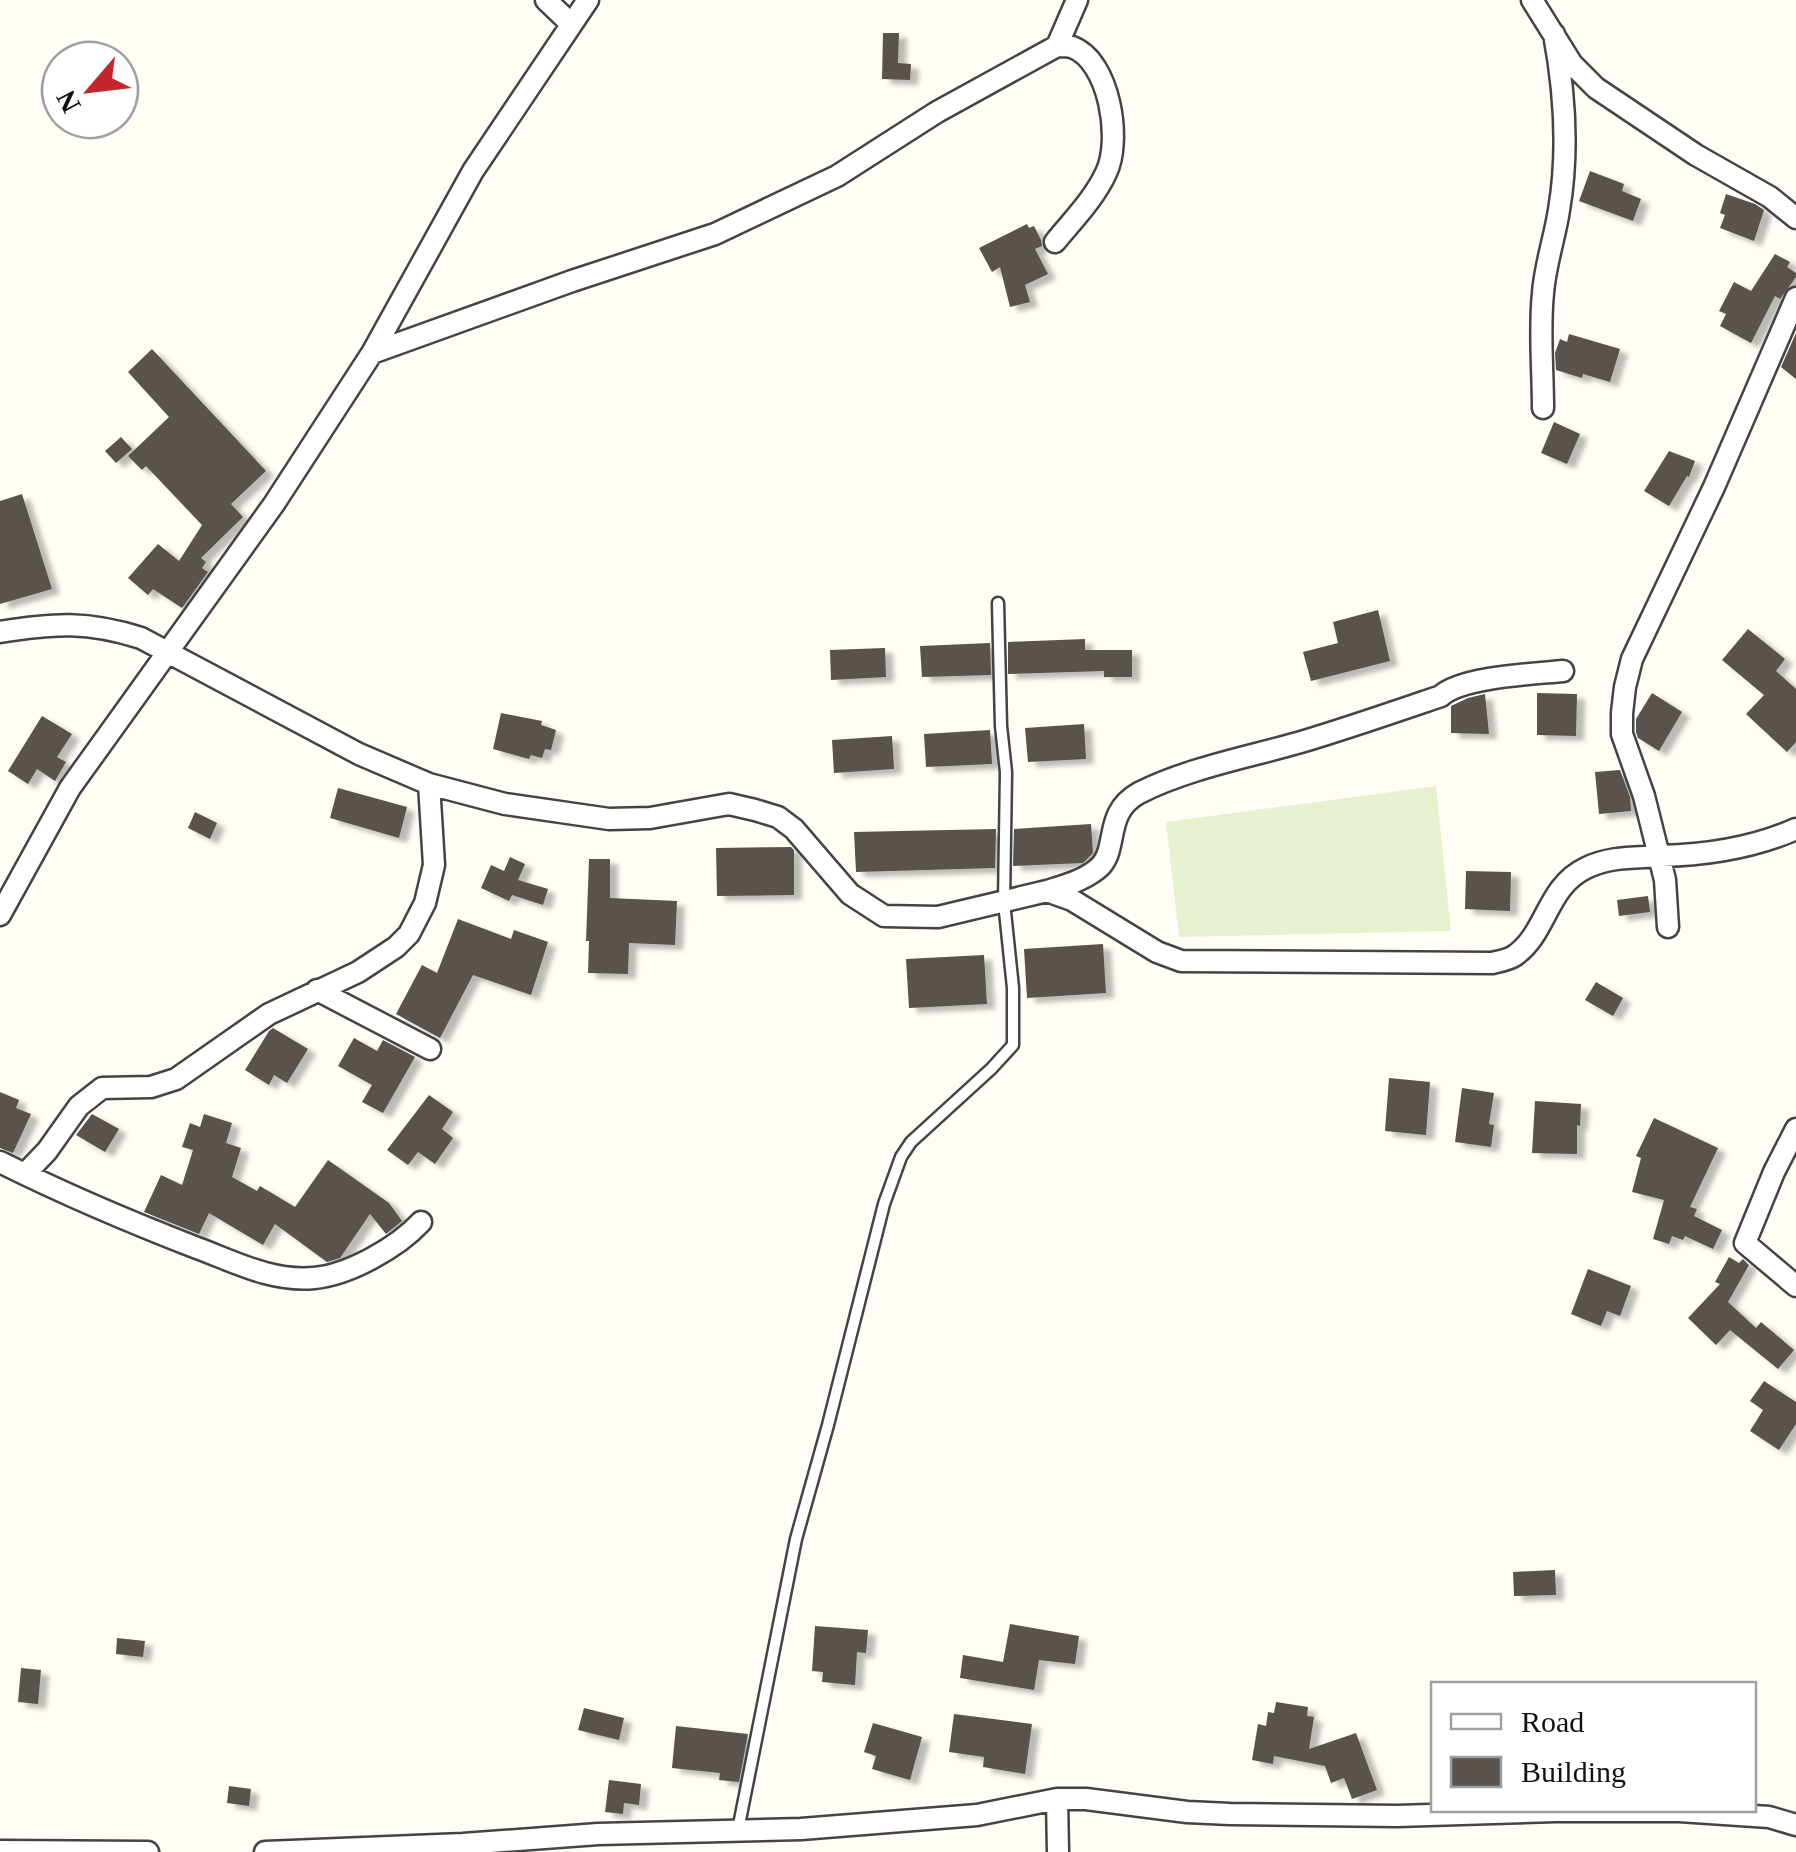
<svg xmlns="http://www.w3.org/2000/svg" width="1796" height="1852" viewBox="0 0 1796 1852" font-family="'Times New Roman',serif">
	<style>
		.pitch { fill: #e6f2cf }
		.building { fill: #5a524d; filter: url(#shadow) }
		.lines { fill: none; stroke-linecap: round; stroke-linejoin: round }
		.service-casing { stroke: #444; stroke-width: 15 }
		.minor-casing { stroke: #444; stroke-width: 25 }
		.service { stroke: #fff; stroke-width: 10 }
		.minor { stroke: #fff; stroke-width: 20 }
	</style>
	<defs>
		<filter id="shadow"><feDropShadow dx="8" dy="5" stdDeviation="2.5" flood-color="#0004"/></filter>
	</defs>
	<rect width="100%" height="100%" fill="#fffdf5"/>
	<path class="pitch" d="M 1436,786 L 1451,931 L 1179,937 L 1166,822 Z"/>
	<path class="building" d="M 883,33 L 899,33 L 898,63 L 911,64 L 910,80 L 882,79 Z
		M 1590,171 L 1624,184 L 1622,191 L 1641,199 L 1633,221 L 1579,201 Z
		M 1726,194 L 1755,204 L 1764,210 L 1754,241 L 1720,228 L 1725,215 L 1720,213 Z
		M 1027,224 L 1029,228 L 1034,226 L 1041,240 L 1042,246 L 1035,249 L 1048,274 L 1025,285 L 1030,302 L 1010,307 L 1000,267 L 992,272 L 979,248 Z
		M 1775,254 L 1790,262 L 1787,267 L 1796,273 L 1796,277 L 1780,299 L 1775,296 L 1751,343 L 1720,326 L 1726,314 L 1719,311 L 1734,282 L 1751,291 Z
		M 1796,333 L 1796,379 L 1781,367 Z
		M 1569,334 L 1620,349 L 1610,382 L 1583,374 L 1582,378 L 1556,370 L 1555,353 L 1560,339 L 1567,342 Z
		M 152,349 L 266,471 L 231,504 L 243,517 L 201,558 L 206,562 L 202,568 L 208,572 L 182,608 L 153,589 L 148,595 L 128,578 L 158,544 L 179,561 L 202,525 L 146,466 L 142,470 L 128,456 L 169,417 L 128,372 Z
		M 1554,422 L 1580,434 L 1567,464 L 1541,453 Z
		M 121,437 L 132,449 L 116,463 L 105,451 Z
		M 1669,451 L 1695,461 L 1689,477 L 1687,476 L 1669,506 L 1644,491 Z
		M 22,494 L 52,589 L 0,604 L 0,501 Z
		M 1378,610 L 1390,661 L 1311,681 L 1303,652 L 1338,643 L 1333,622 Z
		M 1748,629 L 1785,659 L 1776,671 L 1796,689 L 1796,742 L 1787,752 L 1746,714 L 1764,695 L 1722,660 Z
		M 1085,639 L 1085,650 L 1132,650 L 1132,677 L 1104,677 L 1104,671 L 1008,674 L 1008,642 Z
		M 990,643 L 991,675 L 922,677 L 920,646 Z
		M 885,648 L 886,677 L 831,680 L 830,650 Z
		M 1537,693 L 1577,694 L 1576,736 L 1537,735 Z
		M 1652,693 L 1682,712 L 1659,751 L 1638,738 L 1636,732 L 1636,719 Z
		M 1485,694 L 1489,734 L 1451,733 L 1451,706 L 1468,698 Z
		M 501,713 L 542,721 L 541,725 L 556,730 L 551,750 L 545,749 L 542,758 L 531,755 L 529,759 L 493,749 Z
		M 42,716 L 72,734 L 57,757 L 66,762 L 55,781 L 37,769 L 28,784 L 8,771 Z
		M 1084,724 L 1086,759 L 1028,762 L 1025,728 Z
		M 990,730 L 992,764 L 926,767 L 924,734 Z
		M 892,736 L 894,769 L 834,773 L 832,740 Z
		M 1620,770 L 1630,797 L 1631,811 L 1599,814 L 1595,772 Z
		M 338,788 L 407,807 L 399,838 L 330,818 Z
		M 195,812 L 217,823 L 210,839 L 188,828 Z
		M 1091,824 L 1093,853 L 1083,863 L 1013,866 L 1014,829 Z
		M 996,829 L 995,868 L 856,872 L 854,832 Z
		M 791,847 L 794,850 L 794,895 L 717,896 L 716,848 Z
		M 510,857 L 525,864 L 518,880 L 548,889 L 543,905 L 512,895 L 509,901 L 481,888 L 491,865 L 504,871 Z
		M 589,859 L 610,859 L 610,898 L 677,901 L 675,945 L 629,943 L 628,974 L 588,973 L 589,941 L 586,941 Z
		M 1466,871 L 1511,872 L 1510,911 L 1465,909 Z
		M 1648,896 L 1650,912 L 1619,916 L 1617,900 Z
		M 458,919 L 511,939 L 514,930 L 548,942 L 531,995 L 473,975 L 440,1038 L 396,1014 L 422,965 L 437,973 Z
		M 1103,944 L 1106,993 L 1027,998 L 1024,949 Z
		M 984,955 L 987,1004 L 909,1008 L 906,959 Z
		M 1596,982 L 1623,998 L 1613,1016 L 1585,1000 Z
		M 273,1028 L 308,1049 L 287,1083 L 274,1075 L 269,1085 L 245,1070 L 269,1031 Z
		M 354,1038 L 377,1051 L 383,1040 L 415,1057 L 383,1113 L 362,1102 L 372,1085 L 338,1066 Z
		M 1389,1078 L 1430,1082 L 1426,1135 L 1385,1131 Z
		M 1462,1088 L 1494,1093 L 1489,1124 L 1494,1125 L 1491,1147 L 1455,1142 Z
		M 0,1092 L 19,1100 L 16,1108 L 31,1114 L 13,1153 L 0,1148 Z
		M 429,1095 L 453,1112 L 442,1129 L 453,1138 L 435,1164 L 418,1152 L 408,1165 L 387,1150 Z
		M 1535,1101 L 1581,1104 L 1580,1126 L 1577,1125 L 1577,1154 L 1532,1153 Z
		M 92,1114 L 119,1129 L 105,1152 L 76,1135 Z
		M 204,1114 L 232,1123 L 226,1143 L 241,1148 L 232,1177 L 257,1191 L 260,1186 L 295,1207 L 328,1160 L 389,1203 L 402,1221 L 386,1234 L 370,1214 L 340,1258 L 327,1262 L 275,1224 L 263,1245 L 209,1213 L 199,1234 L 144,1212 L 161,1175 L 182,1185 L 193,1150 L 182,1147 L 190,1123 L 200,1127 Z
		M 1654,1118 L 1718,1148 L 1690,1207 L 1697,1209 L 1694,1216 L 1722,1230 L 1713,1249 L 1685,1236 L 1683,1240 L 1672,1236 L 1669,1244 L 1653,1239 L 1664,1200 L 1632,1192 L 1641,1158 L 1636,1156 Z
		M 1729,1257 L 1739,1263 L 1743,1259 L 1749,1265 L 1728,1302 L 1756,1328 L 1761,1322 L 1794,1350 L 1778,1369 L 1730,1330 L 1716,1345 L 1688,1318 L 1720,1284 L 1715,1282 Z
		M 1588,1269 L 1631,1286 L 1620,1316 L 1607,1311 L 1601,1326 L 1571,1314 Z
		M 1764,1381 L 1796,1402 L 1796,1424 L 1779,1450 L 1750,1431 L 1763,1410 L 1750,1401 Z
		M 1555,1570 L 1556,1595 L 1514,1596 L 1513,1572 Z
		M 1010,1624 L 1079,1636 L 1075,1664 L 1039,1660 L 1034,1690 L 960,1678 L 963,1655 L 1003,1662 Z
		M 815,1626 L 868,1630 L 866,1653 L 857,1652 L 855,1685 L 822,1682 L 823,1672 L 812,1671 Z
		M 117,1638 L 145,1641 L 143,1657 L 116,1654 Z
		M 21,1668 L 41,1670 L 38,1704 L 18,1702 Z
		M 1276,1702 L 1308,1707 L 1307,1716 L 1314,1717 L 1309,1749 L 1356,1733 L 1377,1790 L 1352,1799 L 1344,1778 L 1331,1783 L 1325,1766 L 1274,1756 L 1273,1764 L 1252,1760 L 1258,1724 L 1266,1726 L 1268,1712 L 1274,1713 Z
		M 584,1708 L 624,1718 L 619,1740 L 578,1730 Z
		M 954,1714 L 1032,1724 L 1025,1774 L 983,1767 L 984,1757 L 949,1752 Z
		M 873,1723 L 922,1737 L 910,1780 L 872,1769 L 876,1756 L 864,1752 Z
		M 676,1726 L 748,1734 L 739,1782 L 719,1780 L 720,1773 L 672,1768 Z
		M 609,1780 L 641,1784 L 639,1805 L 624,1803 L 623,1814 L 605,1812 Z
		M 229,1786 L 251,1789 L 249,1806 L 227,1803 Z"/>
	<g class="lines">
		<g class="service-casing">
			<path id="service" d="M 738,1830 L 796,1539 L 828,1425 L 884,1204 L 901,1157 L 911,1142 L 991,1069 L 1013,1045 L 1013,988 L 1004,902 L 1006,772 L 1001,726 L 998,603"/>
		</g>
		<g class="minor-casing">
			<path id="minor" d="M 546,0 L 571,24
				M 1532,0 L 1572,64 L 1596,88 L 1696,155 L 1770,197 L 1796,218
				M 1057,46 L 1077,0
				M 372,353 L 572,281 L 715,234 L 837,176 L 937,112 L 1057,46 C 1060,46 1068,46 1072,47 C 1110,61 1122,141 1106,173 C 1094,199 1072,221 1055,242
				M 1543,408 C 1543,370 1539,330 1543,293 C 1545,265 1555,237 1559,210 C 1569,151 1565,93 1554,34
				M 0,632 C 54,623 88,621 141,638 L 359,754 L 429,784 L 505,804 L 609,819 L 650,818 L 729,804 L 755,810 L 778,817 L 794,829 L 850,894 L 884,916 L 938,917 L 1047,891 L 1072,900 L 1157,952 L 1181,961 L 1492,963 C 1500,961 1508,960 1514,956 C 1547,934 1546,887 1586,868 C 1611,856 1634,858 1661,856 C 1708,855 1753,848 1796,829
				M 1047,891 C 1063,886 1082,881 1096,870 C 1121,852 1101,814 1139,793 C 1188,768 1249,757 1301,742 C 1348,728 1394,712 1441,696 C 1461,677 1533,674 1563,671
				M 0,915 L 70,788 L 274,504 L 372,353 L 473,171 L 588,0
				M 1668,927 L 1665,880 L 1644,796 L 1622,734 L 1622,713 L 1625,687 L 1632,659 L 1714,487 L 1796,298
				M 317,990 L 430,1049
				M 1796,1129 L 1774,1172 L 1745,1243 L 1796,1286
				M 0,1162 C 64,1194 130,1222 197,1248 C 235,1262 272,1282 314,1278 C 349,1275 398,1247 421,1222
				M 25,1174 L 47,1151 L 79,1106 L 102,1088 L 151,1087 L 176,1079 L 269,1014 L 358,972 L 396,947 L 409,934 L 425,903 L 434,865 L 429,784
				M 1057,1799 L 1058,1852
				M 0,1851 L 148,1852
				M 265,1852 L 463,1844 L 598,1834 L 801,1829 L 977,1815 L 1057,1799 L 1086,1799 L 1187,1812 L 1230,1814 L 1397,1816 L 1555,1811 L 1679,1811 L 1769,1817 L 1796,1825"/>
		</g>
		<use href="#service" class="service"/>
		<use href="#minor" class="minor"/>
	</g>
	<rect x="1431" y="1682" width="325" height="130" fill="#ffffff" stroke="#a0a0a0" stroke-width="2.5"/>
	<rect x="1451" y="1714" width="50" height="15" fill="#ffffff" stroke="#a0a0a0" stroke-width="2.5"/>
	<text x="1521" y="1732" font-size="30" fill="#111111">Road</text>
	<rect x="1451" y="1757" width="50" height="30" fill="#5a524d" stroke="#a0a0a0" stroke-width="2.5"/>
	<text x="1521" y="1782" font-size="30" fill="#111111">Building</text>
	<g transform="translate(90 90) rotate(242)"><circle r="48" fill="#ffffff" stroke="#a0a0a0" stroke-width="2.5"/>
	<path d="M0-8L18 38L0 25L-18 38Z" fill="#c4262e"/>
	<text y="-15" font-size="28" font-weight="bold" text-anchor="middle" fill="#111111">N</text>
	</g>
</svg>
